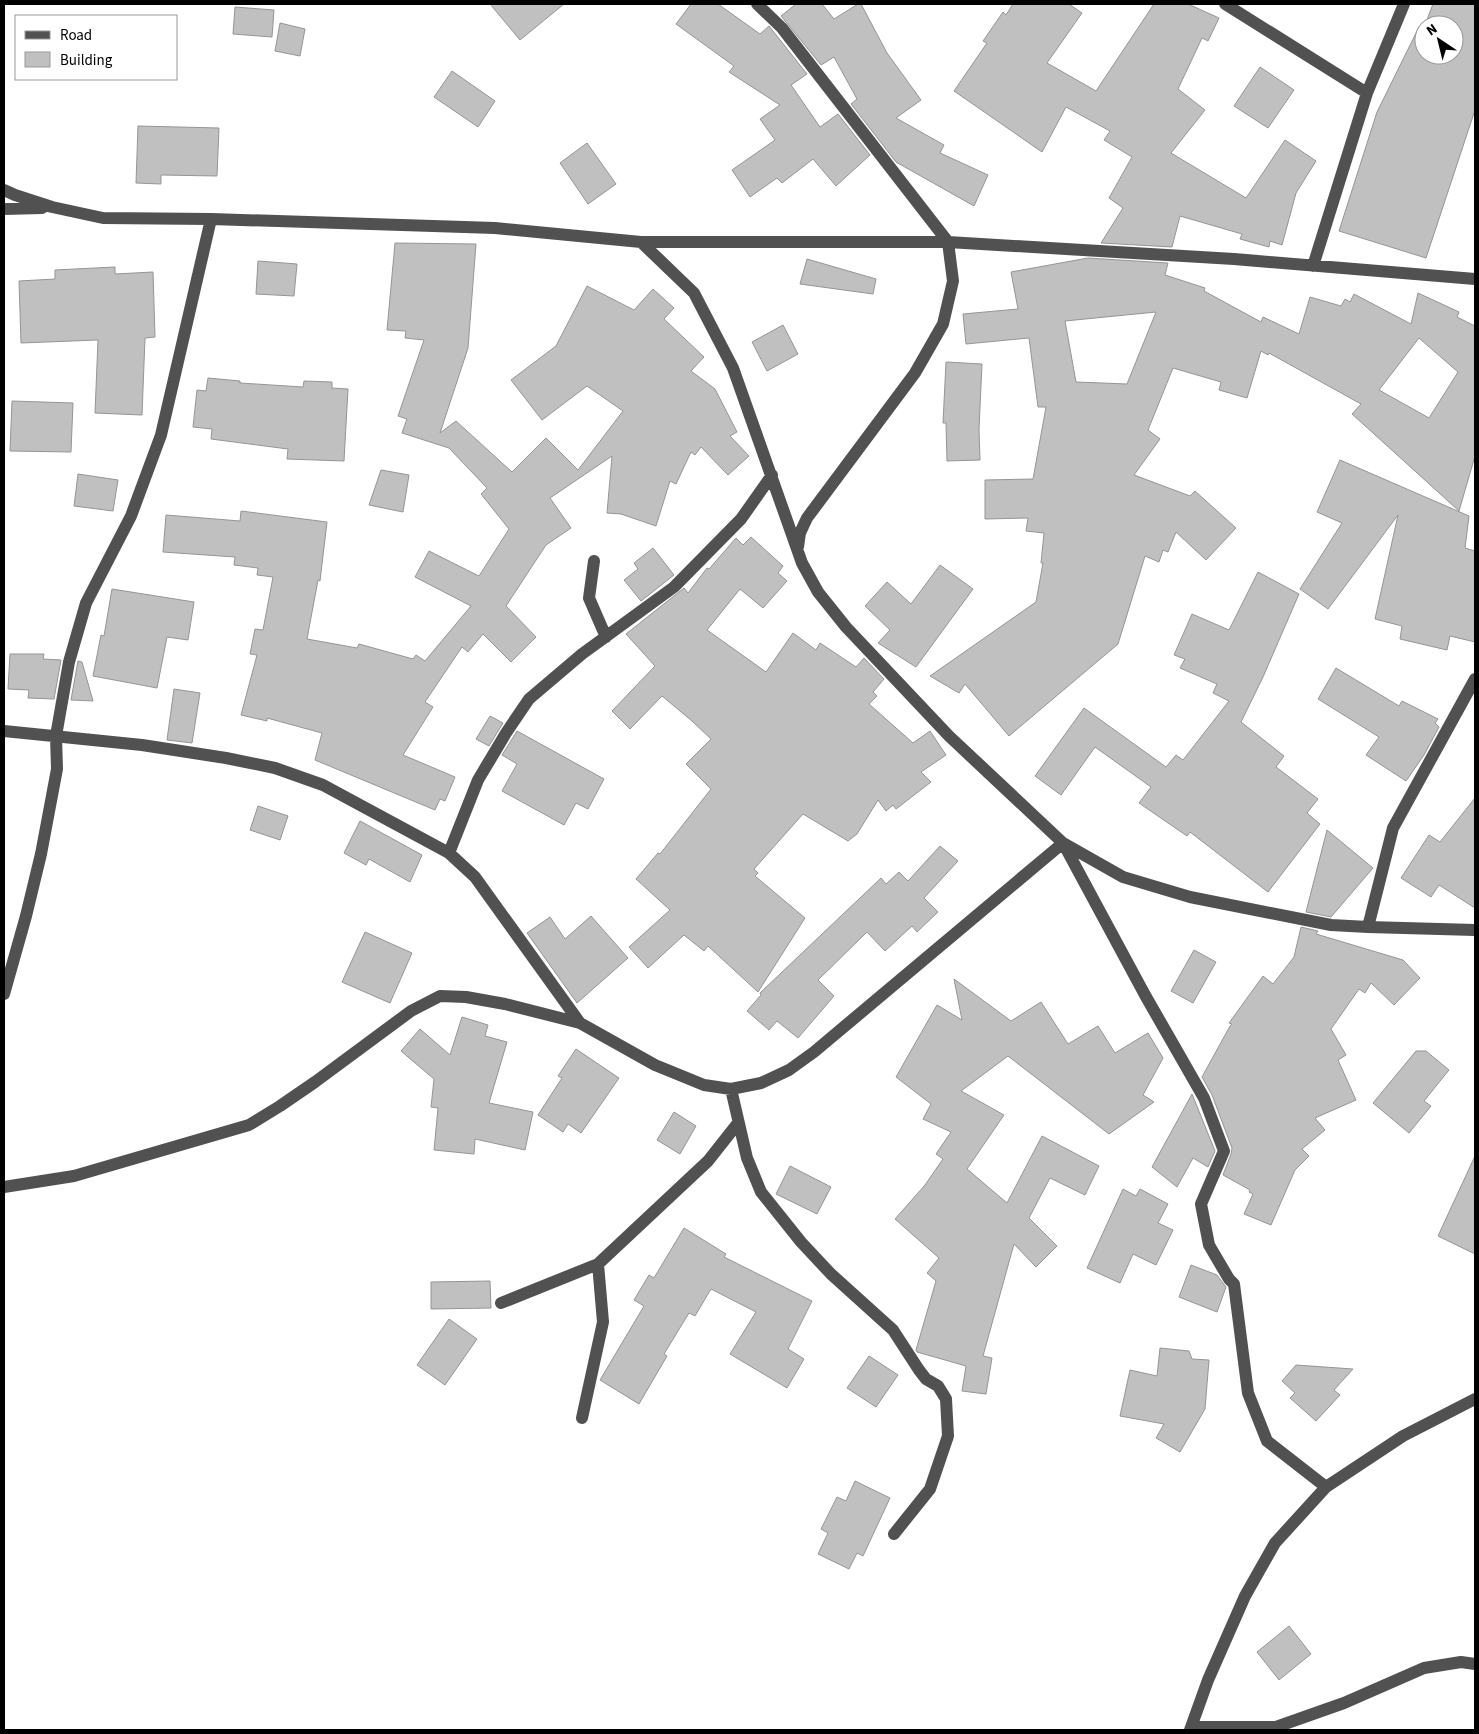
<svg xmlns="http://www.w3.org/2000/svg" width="1479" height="1734" viewBox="0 0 1479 1734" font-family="'Source Sans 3',sans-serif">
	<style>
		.building { fill: #c0c0c0; stroke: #959595; fill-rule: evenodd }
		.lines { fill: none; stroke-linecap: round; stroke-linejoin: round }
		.minor { stroke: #515151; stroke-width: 12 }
	</style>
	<rect width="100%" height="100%" fill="#fff"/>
	<path class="building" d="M 490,4 L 564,4 L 520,40 Z
		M 691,4 L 718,4 L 760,34 L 769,26 L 807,74 L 791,85 L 820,127 L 838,114 L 870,155 L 836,186 L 813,159 L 782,183 L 777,178 L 750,197 L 732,170 L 775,140 L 760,119 L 780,105 L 729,72 L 734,66 L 676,24 Z
		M 796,4 L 822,4 L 834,19 L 858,4 L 861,4 L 887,53 L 921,100 L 896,118 L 944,145 L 940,153 L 988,175 L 974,206 L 896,162 L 851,104 L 857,99 L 834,57 L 821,65 L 781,16 Z
		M 1013,4 L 1069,4 L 1082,13 L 1047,63 L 1096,91 L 1154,4 L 1188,4 L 1219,18 L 1208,41 L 1202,38 L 1178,89 L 1205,110 L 1171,153 L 1246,198 L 1285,140 L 1316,161 L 1296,193 L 1282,245 L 1270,241 L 1269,247 L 1240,239 L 1242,234 L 1180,216 L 1172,247 L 1101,243 L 1123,208 L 1109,198 L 1132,157 L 1104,140 L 1110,131 L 1066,107 L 1042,152 L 954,91 L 987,43 L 983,41 L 1003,12 L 1006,15 Z
		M 1433,4 L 1475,4 L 1475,110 L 1426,258 L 1339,231 L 1377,112 L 1419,27 L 1423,29 L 1424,26 L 1424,55 L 1454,55 L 1454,25 L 1425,25 Z
		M 235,7 L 274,10 L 272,37 L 233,34 Z
		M 280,23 L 305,29 L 300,56 L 275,51 Z
		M 1260,67 L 1294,90 L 1268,128 L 1234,106 Z
		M 452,71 L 495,101 L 478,127 L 434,97 Z
		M 138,126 L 219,128 L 217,176 L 161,175 L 161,184 L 136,183 Z
		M 587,143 L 616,184 L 588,204 L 560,163 Z
		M 395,243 L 476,244 L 468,348 L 440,433 L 456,421 L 512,472 L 546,438 L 578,470 L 623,411 L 587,386 L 542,420 L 511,380 L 556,346 L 587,286 L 634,310 L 653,289 L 674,308 L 664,319 L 704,357 L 691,371 L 715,389 L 737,432 L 730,436 L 749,456 L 728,475 L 701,447 L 695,455 L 691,452 L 676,484 L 670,481 L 656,526 L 621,514 L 607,513 L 612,456 L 550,498 L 571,528 L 546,545 L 506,606 L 536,637 L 511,662 L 483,634 L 468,652 L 462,647 L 425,702 L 433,707 L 403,755 L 455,777 L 445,801 L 440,799 L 435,810 L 315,760 L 322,733 L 267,718 L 267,721 L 241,715 L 257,655 L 250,654 L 255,629 L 263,630 L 273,577 L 257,575 L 258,568 L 234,565 L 235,557 L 163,552 L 166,515 L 240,521 L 241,511 L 327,522 L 320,581 L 318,580 L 307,639 L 357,648 L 359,644 L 413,659 L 416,655 L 425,661 L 471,606 L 415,577 L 429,551 L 479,576 L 509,529 L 481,494 L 487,488 L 449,448 L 402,433 L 407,419 L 398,416 L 424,340 L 405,338 L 406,331 L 387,330 Z
		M 1088,258 L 1168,263 L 1165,275 L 1205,288 L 1204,291 L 1261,322 L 1263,317 L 1299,334 L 1310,297 L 1341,306 L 1345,299 L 1350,302 L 1354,294 L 1411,324 L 1418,293 L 1459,312 L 1457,317 L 1475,326 L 1475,456 L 1459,511 L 1352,414 L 1361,404 L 1269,353 L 1268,355 L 1261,351 L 1247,398 L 1219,390 L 1221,382 L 1173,368 L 1148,430 L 1160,439 L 1134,475 L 1190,496 L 1195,491 L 1236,528 L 1206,560 L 1176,532 L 1168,552 L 1163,550 L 1159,562 L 1145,556 L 1118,644 L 1009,736 L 965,684 L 959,693 L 930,676 L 1036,602 L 1043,563 L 1041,563 L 1044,533 L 1026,531 L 1028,518 L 985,519 L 985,480 L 1033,479 L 1046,407 L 1038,407 L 1029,338 L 966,344 L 963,314 L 1018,309 L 1011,272 ZM 1156,312 L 1127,384 L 1076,382 L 1065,321 ZM 1419,338 L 1458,372 L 1429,418 L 1379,390 Z
		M 807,259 L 876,279 L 873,294 L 800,284 Z
		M 258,261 L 297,264 L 294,296 L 256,294 Z
		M 115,267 L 115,274 L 153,272 L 155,337 L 145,338 L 142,415 L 95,413 L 98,340 L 21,343 L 19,281 L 55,279 L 55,270 Z
		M 783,325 L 798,354 L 767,371 L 752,342 Z
		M 946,362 L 982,364 L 979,429 L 980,460 L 947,461 L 946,423 L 943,423 Z
		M 208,378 L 240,381 L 240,383 L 303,387 L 304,381 L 332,382 L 332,388 L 348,389 L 344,461 L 287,459 L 288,449 L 211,439 L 212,429 L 193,427 L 197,390 L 206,391 Z
		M 12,401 L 73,403 L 71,452 L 10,451 Z
		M 1340,460 L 1469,516 L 1465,548 L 1475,551 L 1475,642 L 1450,636 L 1447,650 L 1400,639 L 1402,626 L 1375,619 L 1398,515 L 1328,609 L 1300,589 L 1342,523 L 1317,512 Z
		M 381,470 L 409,475 L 403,512 L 369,505 Z
		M 78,474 L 118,480 L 113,511 L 74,506 Z
		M 751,537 L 783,566 L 778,573 L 787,581 L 763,608 L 740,589 L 707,630 L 766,672 L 793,633 L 816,650 L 820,643 L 856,667 L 864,658 L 884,679 L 873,692 L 877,696 L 869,704 L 913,743 L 930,731 L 946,755 L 921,772 L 931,782 L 896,809 L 893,805 L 886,811 L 878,800 L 857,834 L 848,841 L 803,814 L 754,869 L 758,873 L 755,876 L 805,918 L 758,992 L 708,946 L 704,951 L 684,935 L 648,968 L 629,947 L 670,910 L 636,879 L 658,853 L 660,854 L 711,789 L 686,764 L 711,739 L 692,721 L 662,696 L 630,729 L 612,711 L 655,666 L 626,634 L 684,588 L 688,593 L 707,568 L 709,569 L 736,538 L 743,545 Z
		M 653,548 L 674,575 L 641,601 L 624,580 L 638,569 L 634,563 Z
		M 940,565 L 973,589 L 916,667 L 878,643 L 890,630 L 865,606 L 887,582 L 911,604 Z
		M 1258,572 L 1299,594 L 1263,677 L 1241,722 L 1284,756 L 1276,767 L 1318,799 L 1307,813 L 1320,824 L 1268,892 L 1190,832 L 1187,836 L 1139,803 L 1151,787 L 1095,747 L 1061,795 L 1035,776 L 1084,708 L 1166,767 L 1176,755 L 1183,760 L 1229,701 L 1213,693 L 1217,684 L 1180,668 L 1185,659 L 1174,655 L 1192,614 L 1229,630 Z
		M 112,589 L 194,602 L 188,640 L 167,637 L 157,688 L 93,676 L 101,635 L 104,636 Z
		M 10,654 L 44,654 L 43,659 L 61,660 L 54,699 L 28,698 L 29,690 L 8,689 Z
		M 78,661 L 82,662 L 93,701 L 71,700 Z
		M 1336,668 L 1399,706 L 1402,701 L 1438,719 L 1435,723 L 1439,727 L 1424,755 L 1406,781 L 1366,755 L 1379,737 L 1318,699 Z
		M 174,689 L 200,693 L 192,743 L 167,740 Z
		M 490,716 L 503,723 L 489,746 L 476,739 Z
		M 517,731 L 604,779 L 588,809 L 576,803 L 564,825 L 502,791 L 517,764 L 502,755 Z
		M 1475,798 L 1475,908 L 1439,885 L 1431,897 L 1401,878 L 1429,835 L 1440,842 Z
		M 258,806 L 288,816 L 280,840 L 250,830 Z
		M 360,821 L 422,855 L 410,882 L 369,859 L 366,865 L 344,853 Z
		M 1327,830 L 1373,868 L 1331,917 L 1306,912 Z
		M 940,846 L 958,861 L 924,898 L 938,912 L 917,932 L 912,926 L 885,951 L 867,932 L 818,980 L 834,996 L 798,1038 L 777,1021 L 769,1030 L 747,1011 L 761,995 L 760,993 L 881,878 L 886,884 L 899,872 L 908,881 Z
		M 591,916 L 628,958 L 577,1003 L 527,933 L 550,917 L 565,939 Z
		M 1301,927 L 1318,931 L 1316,934 L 1403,960 L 1420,978 L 1394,1005 L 1371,983 L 1365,993 L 1359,989 L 1331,1029 L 1346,1055 L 1338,1060 L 1356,1100 L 1315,1118 L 1325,1130 L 1302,1149 L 1309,1156 L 1295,1170 L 1271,1225 L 1244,1214 L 1253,1194 L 1249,1192 L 1250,1190 L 1223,1175 L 1231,1154 L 1232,1148 L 1212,1095 L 1202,1077 L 1230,1026 L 1232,1024 L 1229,1023 L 1263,976 L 1273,984 L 1294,957 Z
		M 365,932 L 412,953 L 390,1003 L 342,982 Z
		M 1194,950 L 1216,962 L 1193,1003 L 1171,991 Z
		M 954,979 L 1011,1021 L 1041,1002 L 1068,1044 L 1098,1026 L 1115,1053 L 1148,1033 L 1163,1058 L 1143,1095 L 1154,1102 L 1109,1134 L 1008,1056 L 961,1091 L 1004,1115 L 967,1169 L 1007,1203 L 1042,1136 L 1099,1166 L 1085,1195 L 1050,1178 L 1029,1218 L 1057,1246 L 1036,1267 L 1014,1244 L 983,1356 L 992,1358 L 986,1394 L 962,1391 L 966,1366 L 917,1352 L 916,1350 L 936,1281 L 927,1273 L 939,1258 L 895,1219 L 925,1185 L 943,1159 L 936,1154 L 951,1132 L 923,1119 L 931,1104 L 896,1077 L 937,1005 L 962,1020 Z
		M 462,1017 L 488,1025 L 485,1036 L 507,1042 L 489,1103 L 533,1112 L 525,1150 L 475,1139 L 474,1154 L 434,1150 L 438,1108 L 431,1107 L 434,1079 L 401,1051 L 420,1029 L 450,1055 Z
		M 576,1049 L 619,1078 L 581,1133 L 568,1124 L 563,1132 L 538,1115 L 562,1078 L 558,1076 Z
		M 1416,1051 L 1426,1051 L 1449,1070 L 1424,1101 L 1431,1106 L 1409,1133 L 1373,1103 Z
		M 1192,1094 L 1215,1151 L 1208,1167 L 1193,1158 L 1177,1187 L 1152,1167 Z
		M 674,1112 L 696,1126 L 680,1154 L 657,1140 Z
		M 1475,1156 L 1475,1254 L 1438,1236 Z
		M 790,1166 L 831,1187 L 817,1214 L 776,1194 Z
		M 1123,1189 L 1136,1196 L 1140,1189 L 1168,1204 L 1158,1223 L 1173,1230 L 1156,1265 L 1133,1254 L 1120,1283 L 1087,1268 Z
		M 684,1228 L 726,1254 L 724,1257 L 812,1301 L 788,1349 L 804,1359 L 787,1388 L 730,1354 L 756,1312 L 711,1289 L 695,1316 L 689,1313 L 664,1354 L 667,1356 L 639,1404 L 600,1380 L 644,1306 L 634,1300 L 649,1275 L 654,1278 Z
		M 1191,1265 L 1217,1275 L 1226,1287 L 1217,1312 L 1179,1297 Z
		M 490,1281 L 491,1308 L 431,1309 L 431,1282 Z
		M 449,1319 L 477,1339 L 445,1385 L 417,1365 Z
		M 1160,1348 L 1189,1351 L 1192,1359 L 1209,1360 L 1205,1409 L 1180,1452 L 1156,1438 L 1164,1424 L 1120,1416 L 1130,1370 L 1157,1376 Z
		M 869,1356 L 898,1375 L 876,1407 L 847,1388 Z
		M 1296,1365 L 1353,1369 L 1334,1390 L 1340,1395 L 1316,1421 L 1290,1398 L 1295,1393 L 1282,1381 Z
		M 855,1481 L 890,1498 L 863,1556 L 857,1553 L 849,1569 L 818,1554 L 828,1533 L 821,1529 L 837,1497 L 846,1501 Z
		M 1289,1626 L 1311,1654 L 1279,1680 L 1257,1652 Z"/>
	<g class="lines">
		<path class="minor" d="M 757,4 L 782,28 L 948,242 L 953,281 L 943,324 L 915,373 L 807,518 L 800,533 L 798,547
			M 1225,4 L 1367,93
			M 4,190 L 15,195 L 52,207 L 103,218 L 211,219 L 495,228 L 641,242 L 948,242 L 1234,259 L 1475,279
			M 4,209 L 42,208
			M 641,242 L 694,293 L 733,368 L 802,563 L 818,592 L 846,627 L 949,736 L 1063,843 L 1123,877 L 1190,897 L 1331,925 L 1368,927 L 1475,930
			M 1313,266 L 1367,93 L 1404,4
			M 594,561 L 589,598 L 606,637
			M 4,731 L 142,745 L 226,758 L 275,768 L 323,785 L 449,853 L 475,877 L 580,1023
			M 449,853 L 478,780 L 506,733 L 529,699 L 582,654 L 674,587 L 741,519 L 772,475
			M 1368,927 L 1393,828 L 1475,679
			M 4,994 L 26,916 L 41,854 L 57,769 L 56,736 L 69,662 L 86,603 L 131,516 L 161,435 L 211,219
			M 731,1089 L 747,1158 L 761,1192 L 801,1242 L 831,1274 L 893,1330 L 919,1370 L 926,1379 L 938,1386 L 946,1399 L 948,1436 L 930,1489 L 894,1534
			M 4,1187 L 74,1176 L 249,1125 L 280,1106 L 315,1082 L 411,1011 L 440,996 L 466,997 L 505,1004 L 580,1023 L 655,1065 L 704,1085 L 731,1089 L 761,1083 L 789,1070 L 814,1052 L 1063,843 L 1145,995 L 1204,1098 L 1224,1151 L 1201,1204 L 1209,1245 L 1229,1279 L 1234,1284 L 1248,1393 L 1267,1441 L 1326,1487
			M 501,1303 L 598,1264 L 708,1161 L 738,1123
			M 582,1418 L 603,1322 L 598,1264
			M 1191,1727 L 1276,1727 L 1344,1703 L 1424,1668 L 1461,1662 L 1475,1664
			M 1190,1730 L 1208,1680 L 1245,1596 L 1275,1543 L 1326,1487 L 1403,1436 L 1475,1399"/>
	</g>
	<rect width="1479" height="1734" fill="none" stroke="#000000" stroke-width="10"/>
	<rect x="15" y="15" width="162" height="65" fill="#ffffff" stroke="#999999"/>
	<rect x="25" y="31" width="25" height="8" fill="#515151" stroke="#999999"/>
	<text x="60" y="40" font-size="15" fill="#000000">Road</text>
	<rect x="25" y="52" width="25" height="15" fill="#c0c0c0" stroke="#999999"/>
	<text x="60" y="65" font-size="15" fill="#000000">Building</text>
	<g transform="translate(1439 40) rotate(325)"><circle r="24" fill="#ffffff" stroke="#999999"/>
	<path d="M0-4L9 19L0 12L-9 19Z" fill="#000000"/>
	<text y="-8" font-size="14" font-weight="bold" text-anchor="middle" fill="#000000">N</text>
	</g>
</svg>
